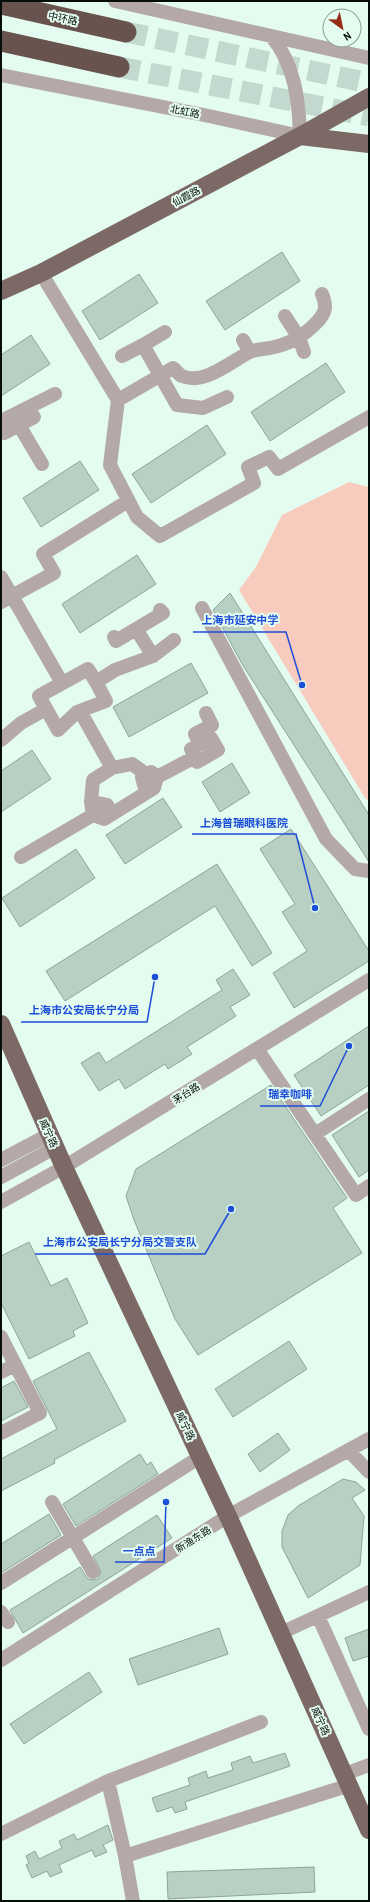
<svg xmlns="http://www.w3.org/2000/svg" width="370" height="1902" viewBox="0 0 370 1902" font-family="'Archivo Narrow','Noto Sans SC',sans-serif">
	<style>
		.green { fill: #f8cbbf }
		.building { fill: #b8cfc4; stroke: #8ea499 }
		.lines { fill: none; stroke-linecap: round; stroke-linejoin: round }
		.highway-tunnel { stroke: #c3d8ce; stroke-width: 21; stroke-dasharray: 21 10; stroke-linecap: butt }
		.minor { stroke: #b4a9a6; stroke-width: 14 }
		.major { stroke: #7c6965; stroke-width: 18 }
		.highway { stroke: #68534e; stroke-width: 21 }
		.labels { text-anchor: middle; stroke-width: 4; stroke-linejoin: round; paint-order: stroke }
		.street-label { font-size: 10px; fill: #060e0a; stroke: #e4fcf0 }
		.leader { fill: none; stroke: #1d4ed8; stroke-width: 1.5 }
		.callout-dot { fill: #1d4ed8; stroke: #e4fcf0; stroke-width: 1.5 }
		.callout-label { font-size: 11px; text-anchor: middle; font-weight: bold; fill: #1d4ed8; stroke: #e4fcf0; stroke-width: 4; stroke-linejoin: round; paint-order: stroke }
	</style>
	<rect width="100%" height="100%" fill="#e4fcf0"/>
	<path class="green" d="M 349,482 L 369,487 L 369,801 L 365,798 L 239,590 L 256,567 L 282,515 Z"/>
	<path class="building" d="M 282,252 L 300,281 L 225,330 L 206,301 Z
		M 139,274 L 158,303 L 100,340 L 82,311 Z
		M 31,335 L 50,364 L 1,396 L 1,355 Z
		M 326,363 L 345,392 L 270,441 L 251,412 Z
		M 207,425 L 226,454 L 151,503 L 132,474 Z
		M 80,461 L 99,490 L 41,527 L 23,498 Z
		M 137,555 L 156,584 L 80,633 L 62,604 Z
		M 230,593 L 369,815 L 369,862 L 242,664 L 213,610 Z
		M 191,663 L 208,693 L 129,737 L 113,707 Z
		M 32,750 L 51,779 L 1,812 L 1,771 Z
		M 232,763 L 250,793 L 220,812 L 202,782 Z
		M 163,798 L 182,827 L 125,864 L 106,835 Z
		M 291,829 L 369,951 L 369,961 L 294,1008 L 273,973 L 307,951 L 282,912 L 295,904 L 260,849 Z
		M 76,849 L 95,878 L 20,927 L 2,898 Z
		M 217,864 L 272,953 L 252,966 L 215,906 L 65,1001 L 46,971 Z
		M 233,969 L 250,995 L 230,1007 L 236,1016 L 187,1047 L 192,1054 L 168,1069 L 165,1064 L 125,1089 L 119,1079 L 99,1091 L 81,1063 L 99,1052 L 106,1063 L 222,990 L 216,980 Z
		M 369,1026 L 369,1085 L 321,1116 L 294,1075 Z
		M 271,1085 L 347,1198 L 333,1208 L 362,1253 L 198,1355 L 175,1319 L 134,1220 L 126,1196 L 136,1169 Z
		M 369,1111 L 369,1170 L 359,1177 L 332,1135 Z
		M 29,1242 L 51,1286 L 67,1278 L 88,1323 L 73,1331 L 75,1336 L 29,1359 L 1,1303 L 1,1256 Z
		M 289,1341 L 307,1369 L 233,1417 L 215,1389 Z
		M 89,1352 L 126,1421 L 54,1460 L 55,1463 L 1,1491 L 1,1459 L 57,1429 L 33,1381 Z
		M 14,1381 L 28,1407 L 1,1421 L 1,1388 Z
		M 278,1433 L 290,1450 L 260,1472 L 248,1454 Z
		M 140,1454 L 147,1465 L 151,1462 L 158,1474 L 76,1526 L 63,1504 Z
		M 343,1479 L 356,1482 L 365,1490 L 352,1498 L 364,1516 L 360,1565 L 308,1598 L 282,1547 L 282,1531 L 288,1515 L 298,1506 Z
		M 49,1514 L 61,1535 L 1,1573 L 1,1544 Z
		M 157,1515 L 172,1538 L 23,1633 L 10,1610 L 80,1567 L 88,1579 L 93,1580 L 98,1579 L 101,1572 L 93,1556 Z
		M 219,1628 L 228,1654 L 138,1685 L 129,1659 Z
		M 369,1629 L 369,1656 L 353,1661 L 345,1638 Z
		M 89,1672 L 102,1692 L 24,1744 L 10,1724 Z
		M 285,1753 L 290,1766 L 185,1802 L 187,1809 L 175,1813 L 172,1807 L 157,1812 L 152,1798 L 190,1785 L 188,1778 L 206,1771 L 208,1778 L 233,1770 L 231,1763 L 250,1756 L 253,1763 Z
		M 108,1825 L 113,1840 L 103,1845 L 107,1852 L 95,1857 L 92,1850 L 59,1865 L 62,1872 L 50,1877 L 47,1871 L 32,1878 L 26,1865 L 29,1863 L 26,1856 L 35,1851 L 39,1859 L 62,1848 L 59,1841 L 74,1834 L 77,1840 Z
		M 314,1867 L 315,1892 L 168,1899 L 167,1872 Z"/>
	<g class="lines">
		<path class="highway-tunnel" d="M 126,32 L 369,83
			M 119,67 L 369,116"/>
		<path class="minor" d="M 115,1 L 369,58
			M 1,75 L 209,116 L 300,136 C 299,101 295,64 271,36
			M 41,273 L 118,400 L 173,368 C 176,370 179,375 182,376 C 204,386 231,361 250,352 C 256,349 264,349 270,348 C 290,344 304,336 318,321 C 326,312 327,306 322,294
			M 285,316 L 299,338 L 304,352
			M 165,332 L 143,345 L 177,405 L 203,408 L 227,397
			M 243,340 L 250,352
			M 122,356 L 143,345
			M 118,400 L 110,465 L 137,517 L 160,536 L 254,483 L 248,467 L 269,457 L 278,469 L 369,417
			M 27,408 L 55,394
			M 1,421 L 27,408 L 34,417 L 4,433 L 1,431
			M 19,425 L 42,464
			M 1,577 L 62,683
			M 1,602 L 54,573 L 43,554 L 128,501
			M 202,608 L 326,839 L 355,869 L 369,871
			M 136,629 L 153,656
			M 114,637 L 116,641 L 163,613 L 160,610
			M 96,682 L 88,669 L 39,696 L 58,730 L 77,712 L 106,701 L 96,682 L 115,670 L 153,656 L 174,640
			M 80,711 L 112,768
			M 1,740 L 21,723 L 46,709
			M 200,744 L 191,749 L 197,762 L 218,750 L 211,738 L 200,744 L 195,734 L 212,725 L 206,713
			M 146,774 L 132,764 L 112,768 L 93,780 L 91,802 L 93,815 L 104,819 L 154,788
			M 157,777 L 154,788 L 144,785 L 142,777 L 151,772 L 157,777 L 195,757
			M 91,802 L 107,805 L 112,813
			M 21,857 L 93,815
			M 257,1049 L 356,1195 L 369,1186
			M 315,1134 L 369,1099
			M 1,1160 L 50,1134
			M 1,1177 L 56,1147
			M 1,1202 L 64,1167 L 369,980
			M 1,1337 L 40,1413 L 1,1433
			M 1,1372 L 15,1365
			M 348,1450 L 369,1472
			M 52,1502 L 93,1572
			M 1,1583 L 200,1457
			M 1,1612 L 8,1622
			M 318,1616 L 369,1729
			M 281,1633 L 369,1592
			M 1,1660 L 228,1516 L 369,1439
			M 261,1722 L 108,1781 L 125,1856 L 350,1785
			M 345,1774 L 369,1765
			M 1,1834 L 108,1781
			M 125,1856 L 133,1901"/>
		<path class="major" d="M 300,136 L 369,144
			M 1,291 L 41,273 L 300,136 L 369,97
			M 1,1024 L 64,1167 L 228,1516 L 369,1830"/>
		<path class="highway" d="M 1,4 L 126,32
			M 1,41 L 119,67"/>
	</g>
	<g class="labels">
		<g class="street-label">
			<text transform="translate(63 18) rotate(12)" y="4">中环路</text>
			<text transform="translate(185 111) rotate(11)" y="4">北虹路</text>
			<text transform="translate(186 196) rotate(-28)" y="4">仙霞路</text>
			<text transform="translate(186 1093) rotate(-32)" y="4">茅台路</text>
			<text transform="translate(49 1133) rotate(66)" y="4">威宁路</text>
			<text transform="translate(186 1426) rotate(65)" y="4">威宁路</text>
			<text transform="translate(193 1539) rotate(-32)" y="4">新渔东路</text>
			<text transform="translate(321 1721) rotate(66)" y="4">威宁路</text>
		</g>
	</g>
	<path class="leader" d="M302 685L286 632H193M315 908L296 834H192M155 977L147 1022H21M349 1046L320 1106H260M231 1209L205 1254H35M166 1502L164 1562H115"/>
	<g class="callout-dot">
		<circle cx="302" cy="685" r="4"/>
		<circle cx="315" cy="908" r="4"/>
		<circle cx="155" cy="977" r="4"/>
		<circle cx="349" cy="1046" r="4"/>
		<circle cx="231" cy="1209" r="4"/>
		<circle cx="166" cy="1502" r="4"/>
	</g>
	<g class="callout-label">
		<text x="240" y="624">上海市延安中学</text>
		<text x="244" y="827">上海普瑞眼科医院</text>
		<text x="84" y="1014">上海市公安局长宁分局</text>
		<text x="290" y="1098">瑞幸咖啡</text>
		<text x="120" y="1246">上海市公安局长宁分局交警支队</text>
		<text x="139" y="1555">一点点</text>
	</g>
	<rect width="370" height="1902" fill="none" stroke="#060e0a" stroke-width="4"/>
	<g transform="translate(342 28) rotate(147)"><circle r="19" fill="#e4fcf0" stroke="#8b9d94"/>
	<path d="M0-3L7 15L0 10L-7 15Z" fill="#952c13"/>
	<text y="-6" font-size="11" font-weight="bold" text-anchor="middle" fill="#060e0a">N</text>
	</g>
</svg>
